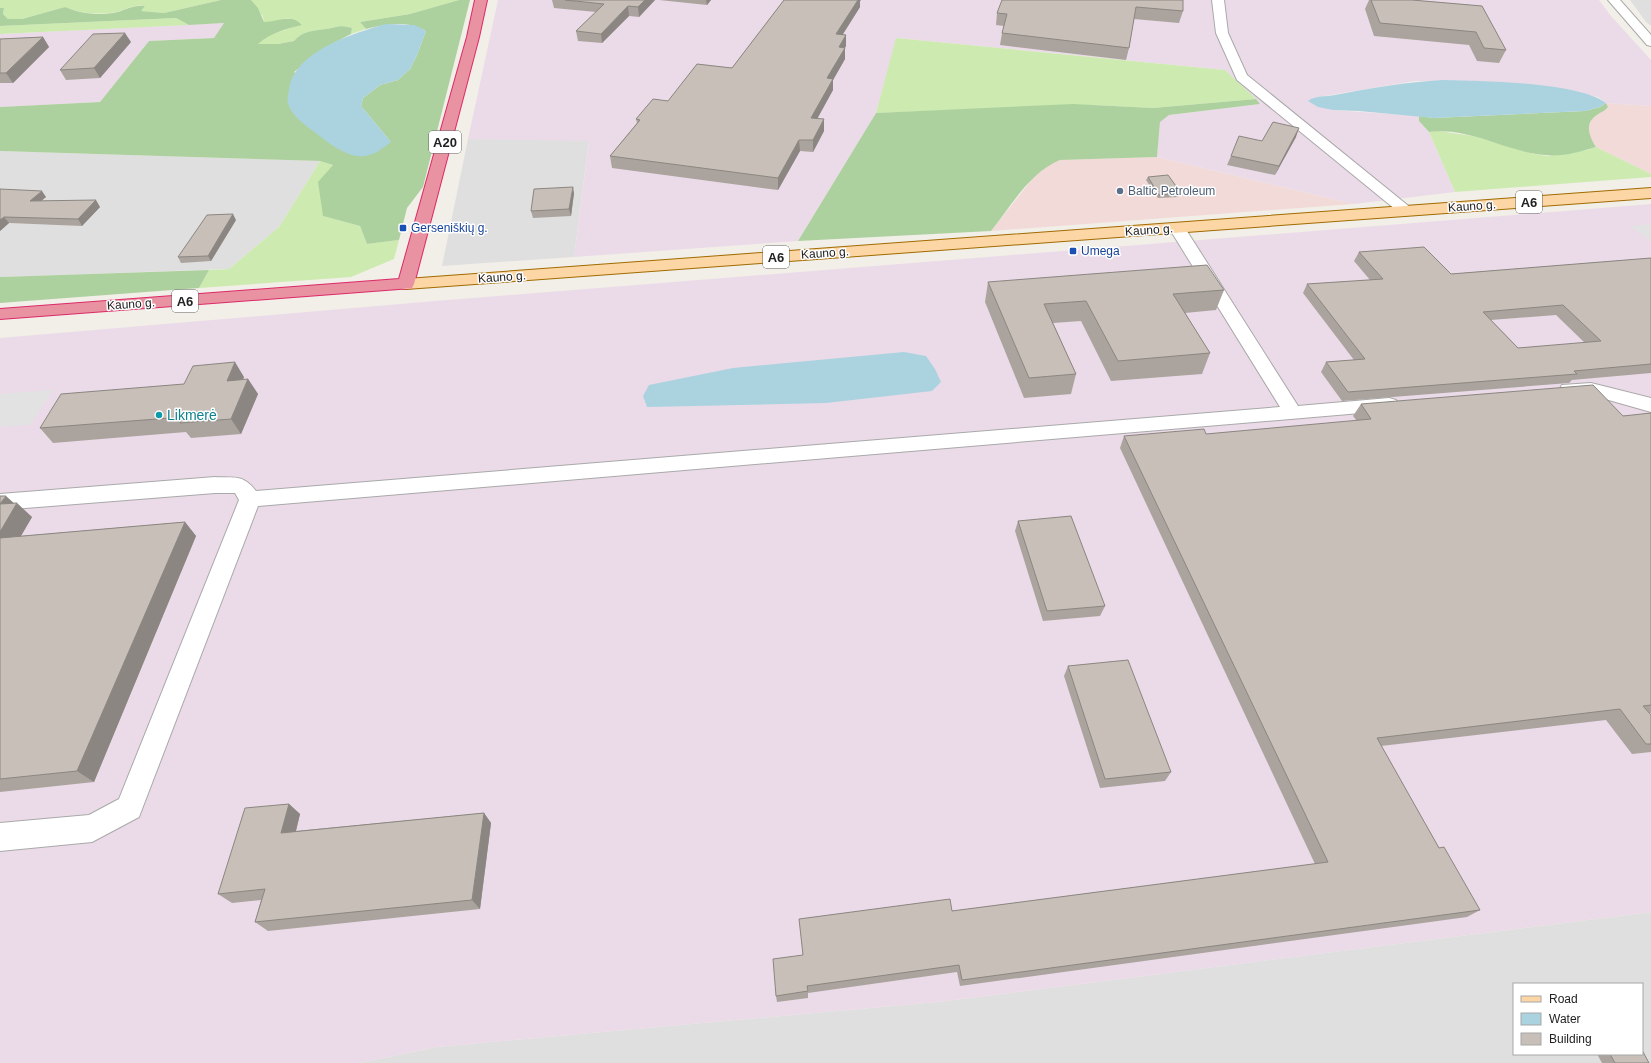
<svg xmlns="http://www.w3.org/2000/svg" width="1651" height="1063" viewBox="0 0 1651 1063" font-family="Arial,sans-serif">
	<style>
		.residential { fill: #e0dfdf; fill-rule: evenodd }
		.commercial { fill: #f2dad9 }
		.industrial { fill: #ebdbe8 }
		.grass { fill: #cdebb0 }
		.forest { fill: #add19e }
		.parking { fill: #e2e2e2 }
		.water { fill: #aad3df }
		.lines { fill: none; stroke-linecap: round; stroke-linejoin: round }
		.minor-casing { stroke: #a9a9a9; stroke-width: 2 }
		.major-casing { stroke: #a06b00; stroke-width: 2 }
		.highway-casing { stroke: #dc2a67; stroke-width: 2 }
		.minor { fill: #fff; fill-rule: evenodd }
		.major { fill: #fcd6a4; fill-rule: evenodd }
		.highway { fill: #e892a2; fill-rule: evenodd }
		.wall { fill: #aba49e; fill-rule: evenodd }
		.shaded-wall { fill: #8b8681 }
		.building { fill: #c7bfb8; stroke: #8b8681; fill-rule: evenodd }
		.service-dot { fill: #5c6f8a; stroke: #fff; stroke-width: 1.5 }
		.transit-dot { fill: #1a4fb4; stroke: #fff; stroke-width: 1.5 }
		.culture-dot { fill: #0f9aa8; stroke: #fff; stroke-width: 1.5 }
		.labels { text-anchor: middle; stroke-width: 3; stroke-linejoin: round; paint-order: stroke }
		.far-service-label { font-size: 12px; fill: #4e5e75; stroke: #fff; text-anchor: start }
		.far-street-label { font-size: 12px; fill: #222; stroke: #fff }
		.far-transit-label { font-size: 12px; fill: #164399; stroke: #fff; text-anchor: start }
		.shield { fill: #fff; stroke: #646464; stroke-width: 1 }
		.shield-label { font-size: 13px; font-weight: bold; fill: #222 }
		.culture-label { font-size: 14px; fill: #0d838f; stroke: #fff; text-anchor: start }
	</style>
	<rect width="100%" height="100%" fill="#f2efe9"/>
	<path class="residential" d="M 1630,0 L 1651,0 L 1651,26 L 1646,22 Z
		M 468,139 L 589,140 L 574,257 L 442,266 Z
		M 0,151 L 320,161 L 279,227 L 229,269 L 0,277 Z
		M 1651,912 L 1651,1063 L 359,1063 L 436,1047 L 938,1002 ZM 1514,984 L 1642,984 L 1642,1054 L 1514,1054 Z"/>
	<path class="commercial" d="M 1606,103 L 1651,106 L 1651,174 L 1596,147 L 1590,137 L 1588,125 L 1592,119 L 1608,107 Z
		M 1157,157 L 1354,204 L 991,231 L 1033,178 L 1048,165 L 1060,160 Z"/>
	<path class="industrial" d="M 498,0 L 1599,0 L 1611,16 L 1651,60 L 1651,106 L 1606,103 L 1598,97 L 1559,89 L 1479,81 L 1415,81 L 1313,98 L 1333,110 L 1419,116 L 1419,121 L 1429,132 L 1455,192 L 1354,204 L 1157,157 L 1160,121 L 1169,115 L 1260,104 L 1225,70 L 897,38 L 876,113 L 798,241 L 574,257 L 589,141 L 468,139 Z
		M 225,23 L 214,38 L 149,41 L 100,102 L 0,107 L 0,34 Z
		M 1651,204 L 1651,912 L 938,1002 L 436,1047 L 359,1063 L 0,1063 L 0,338 L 435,301 Z"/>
	<path class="grass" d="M 0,0 L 221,0 L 164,13 L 140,11 L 145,6 C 135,4 127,9 117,12 C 100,15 81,14 65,7 L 22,19 L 8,19 L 3,14 L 4,8 L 0,8 Z
		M 251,0 L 459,0 L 410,14 L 360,22 L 366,29 L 351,34 L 352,28 C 339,24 337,28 325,29 C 313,31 302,31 294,41 L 278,44 L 257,44 L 270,35 L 302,24 L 288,18 L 276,22 L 264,22 L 263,17 Z
		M 176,18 L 189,25 L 0,34 L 0,26 Z
		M 896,38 L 1225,70 L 1256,99 L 1153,108 L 1092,105 L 876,113 Z
		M 1438,131 L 1473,136 L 1534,154 L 1547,156 L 1587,150 L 1596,147 L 1651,174 L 1651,177 L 1455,192 L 1429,132 Z
		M 320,161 L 333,165 L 323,216 L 360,226 L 367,244 L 399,240 L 394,259 L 351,277 L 199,288 L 209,270 L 229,269 L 279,227 Z"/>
	<path class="forest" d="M 221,0 L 251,0 L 258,8 L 264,22 C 278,22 291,13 302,25 C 286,29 270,33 258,44 L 278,44 L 294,41 C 302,31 313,31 325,29 C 337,28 339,24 352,28 L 351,34 L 326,47 L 294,72 L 391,142 L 361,106 L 363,98 L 380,85 L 398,80 L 410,69 L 417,55 L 426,31 C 407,20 386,24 366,29 L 360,22 L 410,14 L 459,0 L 470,0 L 423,187 L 407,208 L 399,240 L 367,244 L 360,226 L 323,216 L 318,182 L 333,165 L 320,161 L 0,151 L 0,107 L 100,102 L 149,41 L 214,38 L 224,23 L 189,25 L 176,18 L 0,26 L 0,8 L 4,8 L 3,14 L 8,19 L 22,19 L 65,7 C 81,14 100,16 118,12 C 127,9 135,5 145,6 L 141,11 L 164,13 Z
		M 1256,99 L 1260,104 L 1169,115 L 1160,122 L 1157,157 L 1060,160 C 1030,172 1011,206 991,231 L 798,241 L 876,113 L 1073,104 L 1153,108 Z
		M 1606,103 L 1608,107 C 1605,111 1601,112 1597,115 C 1584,123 1589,136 1596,147 C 1580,152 1562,157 1545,155 C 1506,152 1470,127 1429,132 L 1419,121 L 1419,116 L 1434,118 L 1585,111 L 1600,107 Z
		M 209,270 L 199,288 L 0,303 L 0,277 Z"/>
	<path class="parking" d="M 1651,224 L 1651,242 L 1630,226 Z
		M 53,390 L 30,425 L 0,427 L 0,394 Z"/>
	<path class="water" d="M 386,24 L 415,25 L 426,31 L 417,55 L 410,69 L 398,80 L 380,85 L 363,98 L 361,106 L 391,142 C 384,147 375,155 365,156 C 350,158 332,146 321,137 C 310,128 292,118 288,103 C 287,100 288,94 289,91 C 292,52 354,33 386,24 Z
		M 1443,80 C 1481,81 1578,82 1606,103 L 1600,107 L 1585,111 L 1434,118 L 1359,111 L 1333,110 L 1318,107 L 1308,101 C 1316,95 1326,97 1335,95 C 1371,88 1406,82 1443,80 Z
		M 904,352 L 926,356 L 935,369 L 941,382 L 932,391 L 826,403 L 647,407 L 643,396 L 649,385 L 733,368 Z"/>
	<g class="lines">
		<g class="minor-casing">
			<path id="minor" d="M 1212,0 L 1224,0 L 1228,33 L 1247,75 L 1411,208 L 1414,211 L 1411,214 L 1401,214 L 1237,80 L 1216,33 Z
				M 1608,0 L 1620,0 L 1651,35 L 1651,46 L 1647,45 Z
				M 1177,223 L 1183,225 L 1185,228 L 1298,406 L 1389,398 L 1396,400 L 1399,405 L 1396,410 L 258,506 L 139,817 L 92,842 L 0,851 L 0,823 L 89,815 L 119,799 L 239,500 L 235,493 L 215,493 L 0,510 L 0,494 L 215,477 C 234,478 243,474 256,491 L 1280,407 L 1169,228 L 1171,225 Z
				M 1591,383 L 1651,398 L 1651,412 L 1591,395 L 1569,396 L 1562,395 L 1559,390 L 1562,385 Z"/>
		</g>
		<g class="major-casing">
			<path id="major" d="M 1651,188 L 1651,198 L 406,289 L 400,288 L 398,284 L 400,280 L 406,279 Z"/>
		</g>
		<g class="highway-casing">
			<path id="highway" d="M 475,0 L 487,0 L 479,37 L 414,284 L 412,288 L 0,319 L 0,309 L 399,279 L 467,37 Z"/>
		</g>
		<use href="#minor" class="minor"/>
		<use href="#major" class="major"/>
		<use href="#highway" class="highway"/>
	</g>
	<path class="wall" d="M 552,0 L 655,0 L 639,17 L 629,16 L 602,43 L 578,41 L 576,31 L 596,12 L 554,8 Z
		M 659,0 L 711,0 L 707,5 Z
		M 784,0 L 861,0 L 860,1 L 860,7 L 843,34 L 846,35 L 846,46 L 845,48 L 845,59 L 833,80 L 833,90 L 817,119 L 824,119 L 824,131 L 813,152 L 800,151 L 778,190 L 612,168 L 610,156 L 637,123 L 636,119 L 668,101 L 732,68 Z
		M 1183,0 L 1183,11 L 1179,23 L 1134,19 L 1129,48 L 1126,60 L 1000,45 L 1002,33 L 1004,26 L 996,25 L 997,13 Z
		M 1369,0 L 1412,0 L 1482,6 L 1506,50 L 1499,63 L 1477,61 L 1469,45 L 1374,36 L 1365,9 Z
		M 43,37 L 49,47 L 13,83 L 0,83 L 0,39 Z
		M 131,42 L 100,78 L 66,80 L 60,70 Z
		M 1296,137 L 1275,175 L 1227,165 L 1231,156 Z
		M 1148,177 L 1181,193 L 1179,197 L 1158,198 L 1146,180 Z
		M 0,189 L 46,197 L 41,201 L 100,207 L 82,226 L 9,223 L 0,231 Z
		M 574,193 L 571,216 L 533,218 L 531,211 Z
		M 236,220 L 211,261 L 181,263 L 178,257 Z
		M 1359,252 L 1451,274 L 1651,258 L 1651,373 L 1572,380 L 1569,383 L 1342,401 L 1321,372 L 1326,362 L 1354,360 L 1303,293 L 1307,284 L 1370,280 L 1354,261 ZM 1556,315 L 1585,343 L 1518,348 L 1491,320 Z
		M 988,282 L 1224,290 L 1216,310 L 1185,313 L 1210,353 L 1202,374 L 1111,381 L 1081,321 L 1053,323 L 1076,374 L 1071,394 L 1024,398 L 985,302 Z
		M 244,377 L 243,379 L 248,379 L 258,394 L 241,434 L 191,438 L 186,432 L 53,443 L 40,428 L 184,384 Z
		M 1361,404 L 1623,416 L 1651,413 L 1651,713 L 1650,713 L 1651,715 L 1651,752 L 1632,754 L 1606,720 L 1381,746 L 1439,848 L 1480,910 L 1467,917 L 960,986 L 957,972 L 808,993 L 808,998 L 777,1002 L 776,996 L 803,955 L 952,911 L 1315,864 L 1120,448 L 1124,436 L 1206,434 L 1357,421 L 1353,416 Z
		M 0,496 L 13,503 L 32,517 L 21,536 L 185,522 L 196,536 L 94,782 L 0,792 Z
		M 1018,521 L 1105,606 L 1100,616 L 1043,621 L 1015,531 Z
		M 1068,666 L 1171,772 L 1165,781 L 1100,788 L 1064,676 Z
		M 289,804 L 300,814 L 296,831 L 484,813 L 491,823 L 480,909 L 268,931 L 255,922 L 261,900 L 232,903 L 218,894 Z
		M 1597,1054 L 1642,1054 L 1649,1063 L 1602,1063 Z"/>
	<path class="shaded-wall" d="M 645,0 L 655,0 L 639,17 L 638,7 Z
		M 706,0 L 711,0 L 707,5 Z
		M 857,0 L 861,0 L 860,1 L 860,7 L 836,45 L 836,34 Z
		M 628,6 L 629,16 L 602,43 L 601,34 Z
		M 125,33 L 131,42 L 100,78 L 94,68 Z
		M 846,35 L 846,46 L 838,58 L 839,47 Z
		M 43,37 L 49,47 L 13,83 L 6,73 Z
		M 845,48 L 845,59 L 833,80 L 833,90 L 811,130 L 811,118 L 827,78 Z
		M 824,119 L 824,131 L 813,152 L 813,140 Z
		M 1299,128 L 1296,137 L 1275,175 L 1279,166 Z
		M 799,140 L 800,151 L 778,190 L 778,178 Z
		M 573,187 L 574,193 L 571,216 L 569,209 Z
		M 42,191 L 46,197 L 34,207 L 30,201 Z
		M 96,200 L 100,207 L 82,226 L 78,219 Z
		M 233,214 L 236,220 L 211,261 L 208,256 Z
		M 4,217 L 9,223 L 0,231 L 0,220 Z
		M 235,362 L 244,377 L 236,395 L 227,381 Z
		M 248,379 L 258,394 L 241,434 L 231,419 Z
		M 6,496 L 16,505 L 17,503 L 32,517 L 11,553 L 0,542 L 0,504 Z
		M 185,522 L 196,536 L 94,782 L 77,771 Z
		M 289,804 L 300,814 L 293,843 L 281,833 Z
		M 484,813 L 491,823 L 480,909 L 472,900 Z"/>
	<path class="building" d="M 565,0 L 645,0 L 638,7 L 628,6 L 601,34 L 576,31 L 604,4 Z
		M 784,0 L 858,0 L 836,34 L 846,35 L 839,47 L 845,48 L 827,78 L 833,79 L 811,118 L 824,119 L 813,140 L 799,140 L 778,178 L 610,156 L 640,120 L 636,119 L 653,99 L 668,101 L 697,64 L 732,68 Z
		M 1002,0 L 1183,0 L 1183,11 L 1136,7 L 1129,48 L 1002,33 L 1007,14 L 997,13 Z
		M 1371,0 L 1412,0 L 1482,6 L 1506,50 L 1484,48 L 1476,32 L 1380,23 Z
		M 125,33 L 94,68 L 60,70 L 93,34 Z
		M 43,37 L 6,73 L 0,73 L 0,39 Z
		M 1273,122 L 1299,128 L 1279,166 L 1231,156 L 1239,136 L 1262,141 Z
		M 1168,175 L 1181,193 L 1159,195 L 1148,177 Z
		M 573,187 L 569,209 L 531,211 L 534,189 Z
		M 0,189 L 42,191 L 30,201 L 96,200 L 78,219 L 4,217 L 0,220 Z
		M 233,214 L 208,256 L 178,257 L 207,215 Z
		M 1424,247 L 1451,274 L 1651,258 L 1651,364 L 1574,371 L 1577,374 L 1348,392 L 1326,362 L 1365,359 L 1307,284 L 1383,279 L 1359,252 ZM 1563,305 L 1601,341 L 1518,348 L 1483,312 Z
		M 1207,265 L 1224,290 L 1173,294 L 1210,353 L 1118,361 L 1086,301 L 1044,304 L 1076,374 L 1029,378 L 988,282 Z
		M 235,362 L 227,381 L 248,379 L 231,419 L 180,423 L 183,417 L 40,428 L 61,394 L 184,384 L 193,366 Z
		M 1593,385 L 1623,416 L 1651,413 L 1651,705 L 1643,706 L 1651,715 L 1651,744 L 1646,744 L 1620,709 L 1377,738 L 1439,848 L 1444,847 L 1480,910 L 962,980 L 959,965 L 807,986 L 808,991 L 776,996 L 773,959 L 803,955 L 799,919 L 950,899 L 952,911 L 1328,862 L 1124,436 L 1204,429 L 1206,434 L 1371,419 L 1361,404 Z
		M 0,496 L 6,496 L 0,504 L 17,503 L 0,532 Z
		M 1071,516 L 1105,606 L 1047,611 L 1018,521 Z
		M 185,522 L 77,771 L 0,779 L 0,538 Z
		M 1128,660 L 1171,772 L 1105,779 L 1068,666 Z
		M 289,804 L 281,833 L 484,813 L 472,900 L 255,922 L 265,889 L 218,894 L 245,808 Z
		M 1642,1050 L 1649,1063 L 1615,1063 L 1610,1054 L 1642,1054 Z"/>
	<circle class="service-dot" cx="1120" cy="191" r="4"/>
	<g class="transit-dot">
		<rect x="399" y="224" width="8" height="8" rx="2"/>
		<rect x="1069" y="247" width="8" height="8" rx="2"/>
	</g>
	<circle class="culture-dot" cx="159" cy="415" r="4"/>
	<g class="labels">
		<g class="far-service-label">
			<text x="1128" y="195">Baltic Petroleum</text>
		</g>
		<g class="far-street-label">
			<text transform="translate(1472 206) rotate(-4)" y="4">Kauno g.</text>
			<text transform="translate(1149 230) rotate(-4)" y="4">Kauno g.</text>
			<text transform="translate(825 253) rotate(-4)" y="4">Kauno g.</text>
			<text transform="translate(502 277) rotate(-4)" y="4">Kauno g.</text>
			<text transform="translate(131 304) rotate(-4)" y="4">Kauno g.</text>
		</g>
		<g class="far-transit-label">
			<text x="411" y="232">Gerseniškių g.</text>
			<text x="1081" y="255">Umega</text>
		</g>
		<g class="shield">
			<rect x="429" y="131" width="32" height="22" rx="3"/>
			<rect x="1516" y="191" width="26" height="22" rx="3"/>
			<rect x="763" y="246" width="26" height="22" rx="3"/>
			<rect x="172" y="290" width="26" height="22" rx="3"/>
		</g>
		<g class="shield-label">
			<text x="445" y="147">A20</text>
			<text x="1529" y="207">A6</text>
			<text x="776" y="262">A6</text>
			<text x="185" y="306">A6</text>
		</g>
		<g class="culture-label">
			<text x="167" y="420">Likmerė</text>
		</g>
	</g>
	<rect x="1513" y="983" width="130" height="72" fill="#ffffff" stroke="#a7a7a7"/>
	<rect x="1521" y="996" width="20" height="6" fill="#fcd6a4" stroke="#a7a7a7"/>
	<text x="1549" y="1003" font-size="12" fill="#222222">Road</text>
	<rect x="1521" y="1013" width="20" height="12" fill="#aad3df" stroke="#a7a7a7"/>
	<text x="1549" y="1023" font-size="12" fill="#222222">Water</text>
	<rect x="1521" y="1033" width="20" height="12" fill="#c7bfb8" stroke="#a7a7a7"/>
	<text x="1549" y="1043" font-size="12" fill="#222222">Building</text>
</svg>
